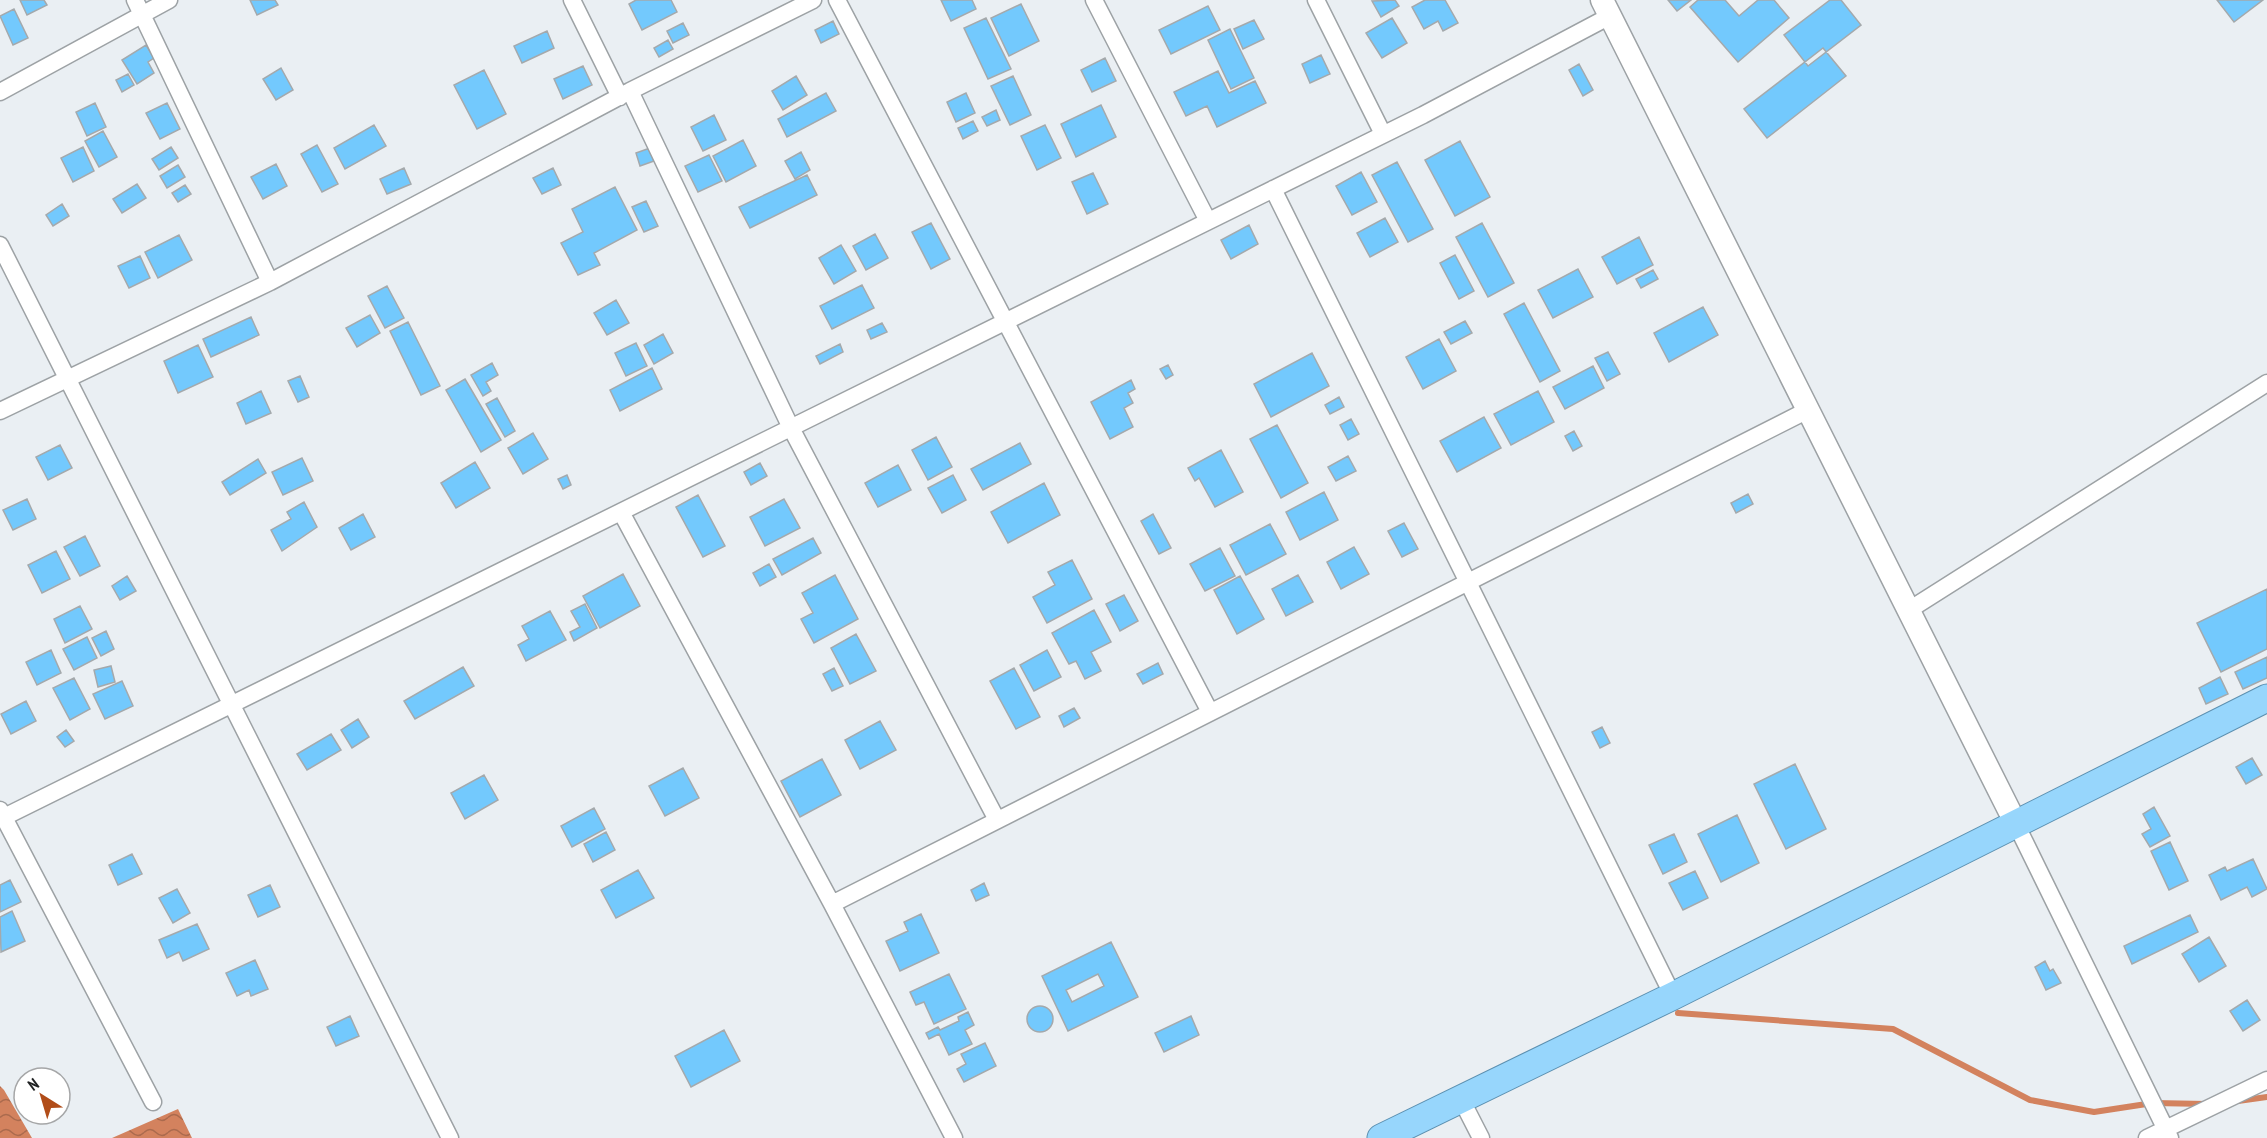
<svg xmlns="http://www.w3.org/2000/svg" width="2267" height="1138" viewBox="0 0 2267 1138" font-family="'PT Sans Narrow',sans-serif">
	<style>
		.water { fill: url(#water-waves) }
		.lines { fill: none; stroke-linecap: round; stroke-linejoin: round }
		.stream { stroke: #d3825e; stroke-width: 6 }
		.building { fill: #73c9fd; stroke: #a4a9ac; stroke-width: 1.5; fill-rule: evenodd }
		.minor-casing { stroke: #9da2a5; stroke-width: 19 }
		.secondary-casing { stroke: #9da2a5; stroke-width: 25 }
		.trunk-casing { stroke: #5c90b0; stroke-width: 29 }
		.minor { stroke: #fff; stroke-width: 16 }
		.secondary { stroke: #fff; stroke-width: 22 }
		.trunk { stroke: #97d6fc; stroke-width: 27 }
	</style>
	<defs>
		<pattern id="water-waves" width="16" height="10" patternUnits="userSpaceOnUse" patternTransform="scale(1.5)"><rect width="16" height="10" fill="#d3825e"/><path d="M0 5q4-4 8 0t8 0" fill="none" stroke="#ab6a4d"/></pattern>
	</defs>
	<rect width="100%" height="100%" fill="#eaeff3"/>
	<path class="water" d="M 0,1086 L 4,1090 L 32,1138 L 0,1138 Z
		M 178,1109 L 192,1138 L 112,1138 Z"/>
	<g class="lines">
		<path class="stream" d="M 1678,1013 L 1893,1029 L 2030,1100 L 2094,1112 L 2153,1103 L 2207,1104
			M 2238,1101 L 2267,1097"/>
	</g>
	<path class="building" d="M 20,0 L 44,0 L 47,5 L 27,15 Z
		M 250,0 L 275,0 L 278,5 L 257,15 Z
		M 636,0 L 671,0 L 677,12 L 642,30 L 629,4 Z
		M 941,0 L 972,0 L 976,9 L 951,21 Z
		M 1395,0 L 1399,6 L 1381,17 L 1372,1 Z
		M 1425,0 L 1445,0 L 1458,23 L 1443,31 L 1438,21 L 1424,29 L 1412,7 Z
		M 1668,0 L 1691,0 L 1677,11 Z
		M 1698,0 L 1725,0 L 1739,16 L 1758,0 L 1774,0 L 1789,18 L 1738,62 L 1690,7 Z
		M 1830,0 L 1841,0 L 1861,25 L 1808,66 L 1784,35 Z
		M 2217,0 L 2263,0 L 2234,22 Z
		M 1021,4 L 1039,41 L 1009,56 L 991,18 Z
		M 1208,6 L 1220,30 L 1171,54 L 1159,30 Z
		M 14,9 L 28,38 L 13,45 L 0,16 Z
		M 986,18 L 1011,69 L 988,79 L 964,28 Z
		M 1392,18 L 1407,43 L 1382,58 L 1366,33 Z
		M 1254,20 L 1264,39 L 1243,49 L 1234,29 Z
		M 833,21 L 839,34 L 821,43 L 815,30 Z
		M 683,23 L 689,35 L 673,43 L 667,31 Z
		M 1230,29 L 1254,78 L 1231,89 L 1208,40 Z
		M 547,31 L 554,48 L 522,63 L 514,46 Z
		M 668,40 L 673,49 L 659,57 L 654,48 Z
		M 146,45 L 154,58 L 148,62 L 154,73 L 137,84 L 122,60 Z
		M 1823,48 L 1846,76 L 1767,138 L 1744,109 Z
		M 1321,55 L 1330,74 L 1310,83 L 1302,64 Z
		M 1105,58 L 1116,81 L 1092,92 L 1081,70 Z
		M 1579,64 L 1593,90 L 1583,96 L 1569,70 Z
		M 583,66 L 592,85 L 563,99 L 554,79 Z
		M 281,68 L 293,90 L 276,100 L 263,79 Z
		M 484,70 L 506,114 L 477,129 L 454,85 Z
		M 1218,71 L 1229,93 L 1255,81 L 1266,103 L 1217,127 L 1207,106 L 1186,116 L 1174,92 Z
		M 128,74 L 134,85 L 122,92 L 116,80 Z
		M 796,76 L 807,95 L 783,110 L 772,91 Z
		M 1013,76 L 1031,115 L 1010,125 L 991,86 Z
		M 826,93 L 836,111 L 787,137 L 778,119 Z
		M 966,93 L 975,113 L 956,122 L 947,102 Z
		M 95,103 L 106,127 L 87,136 L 76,112 Z
		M 167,103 L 180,129 L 160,139 L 146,113 Z
		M 1101,105 L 1116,137 L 1076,157 L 1061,124 Z
		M 996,110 L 1000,120 L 987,126 L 982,117 Z
		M 714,115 L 726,140 L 703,151 L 691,127 Z
		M 973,121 L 978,131 L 963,139 L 958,128 Z
		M 374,125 L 386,146 L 345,169 L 334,148 Z
		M 1045,125 L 1061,158 L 1037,170 L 1021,136 Z
		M 103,131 L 117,157 L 99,167 L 85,141 Z
		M 743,140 L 756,166 L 726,182 L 713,156 Z
		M 1460,141 L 1490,197 L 1455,216 L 1425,160 Z
		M 317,145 L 338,184 L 322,192 L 301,154 Z
		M 83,147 L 94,171 L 73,182 L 61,158 Z
		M 171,147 L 178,158 L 159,170 L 152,159 Z
		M 650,148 L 654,161 L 640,166 L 636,153 Z
		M 801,152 L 810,170 L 795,179 L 785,161 Z
		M 709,155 L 722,181 L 698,192 L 685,166 Z
		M 1397,162 L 1433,229 L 1408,242 L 1372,175 Z
		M 276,164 L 287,186 L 263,199 L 251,177 Z
		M 178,165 L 185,177 L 167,188 L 160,176 Z
		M 404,168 L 411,184 L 387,194 L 380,179 Z
		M 553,168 L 561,185 L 542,194 L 533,178 Z
		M 1361,172 L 1377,202 L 1352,215 L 1336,186 Z
		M 1093,173 L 1108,204 L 1087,214 L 1072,182 Z
		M 807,175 L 817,195 L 750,228 L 739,207 Z
		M 137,184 L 146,198 L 122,213 L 113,199 Z
		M 185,185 L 191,194 L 178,202 L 172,193 Z
		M 615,187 L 637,230 L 594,253 L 600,265 L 578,275 L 561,243 L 583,232 L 572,209 Z
		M 646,201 L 658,226 L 644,232 L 632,207 Z
		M 62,204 L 69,216 L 53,226 L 46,215 Z
		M 1385,218 L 1398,242 L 1370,257 L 1357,233 Z
		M 931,223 L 950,259 L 931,269 L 912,232 Z
		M 1482,223 L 1514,283 L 1488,297 L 1456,237 Z
		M 1249,225 L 1258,244 L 1231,259 L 1221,240 Z
		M 875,234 L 888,258 L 866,270 L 853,246 Z
		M 179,235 L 192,260 L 158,278 L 145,252 Z
		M 1639,237 L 1653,265 L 1617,284 L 1602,257 Z
		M 841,245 L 856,271 L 834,284 L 819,258 Z
		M 1455,255 L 1474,291 L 1459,299 L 1440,263 Z
		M 140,256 L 150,278 L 129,288 L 118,266 Z
		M 1578,269 L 1593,297 L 1553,318 L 1538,290 Z
		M 1653,270 L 1658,279 L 1641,288 L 1636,279 Z
		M 862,285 L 874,308 L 832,329 L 820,306 Z
		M 387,286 L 404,318 L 385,328 L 368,296 Z
		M 616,300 L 629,323 L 607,335 L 594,313 Z
		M 1524,303 L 1560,371 L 1540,382 L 1504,314 Z
		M 1703,307 L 1718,335 L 1669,362 L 1654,333 Z
		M 370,315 L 380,333 L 357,347 L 346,328 Z
		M 251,317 L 259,335 L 211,357 L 203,339 Z
		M 1465,321 L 1472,333 L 1451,344 L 1444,332 Z
		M 408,322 L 440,386 L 421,395 L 390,331 Z
		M 882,323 L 887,332 L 871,339 L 867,330 Z
		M 663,334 L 673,353 L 654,364 L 644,345 Z
		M 1439,339 L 1456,371 L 1423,389 L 1406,357 Z
		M 636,343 L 647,366 L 626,376 L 615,353 Z
		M 840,344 L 843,352 L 820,364 L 816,356 Z
		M 198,345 L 213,377 L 178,393 L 164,361 Z
		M 1608,352 L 1620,374 L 1607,381 L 1595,358 Z
		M 1312,353 L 1329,386 L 1271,417 L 1254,384 Z
		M 492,363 L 498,375 L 486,382 L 491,391 L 483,396 L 471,375 Z
		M 1168,365 L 1173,375 L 1166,379 L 1160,369 Z
		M 1593,366 L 1604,388 L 1565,409 L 1553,387 Z
		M 652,368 L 662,389 L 620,411 L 610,390 Z
		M 300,376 L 309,397 L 298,402 L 288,381 Z
		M 465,379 L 501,440 L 481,452 L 446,390 Z
		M 1131,380 L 1135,389 L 1128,393 L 1133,403 L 1124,408 L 1133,427 L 1110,439 L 1091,402 Z
		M 261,391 L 271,413 L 246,424 L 237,403 Z
		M 1538,391 L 1554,422 L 1511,445 L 1494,414 Z
		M 1339,397 L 1344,407 L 1330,414 L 1325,405 Z
		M 497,398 L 515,431 L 505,437 L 486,404 Z
		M 1484,417 L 1501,448 L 1457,472 L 1440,441 Z
		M 1351,419 L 1359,434 L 1348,440 L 1340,425 Z
		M 1277,425 L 1308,483 L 1281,498 L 1250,439 Z
		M 1574,431 L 1582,446 L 1573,451 L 1565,436 Z
		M 533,433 L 548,459 L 523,474 L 508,448 Z
		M 936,437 L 952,467 L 928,480 L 912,450 Z
		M 1020,443 L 1031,464 L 983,490 L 971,469 Z
		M 60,445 L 72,468 L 48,480 L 36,457 Z
		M 1221,450 L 1243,492 L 1215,507 L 1199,478 L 1195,481 L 1188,468 Z
		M 1348,456 L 1356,471 L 1336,481 L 1328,467 Z
		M 302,458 L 313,481 L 283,495 L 272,472 Z
		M 258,459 L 266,473 L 230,495 L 222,482 Z
		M 475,462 L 490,488 L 456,508 L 441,483 Z
		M 760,463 L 767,476 L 751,485 L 744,472 Z
		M 898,465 L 911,490 L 878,507 L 865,483 Z
		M 567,475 L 571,485 L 563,489 L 558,479 Z
		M 953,475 L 966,500 L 942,513 L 928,488 Z
		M 1044,483 L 1060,515 L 1008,543 L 991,512 Z
		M 1324,492 L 1338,520 L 1300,540 L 1286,512 Z
		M 1748,494 L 1753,504 L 1736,513 L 1731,503 Z
		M 698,495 L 725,546 L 703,557 L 676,507 Z
		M 27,499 L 36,519 L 13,530 L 3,510 Z
		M 784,499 L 800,528 L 765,546 L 750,517 Z
		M 304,502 L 317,527 L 282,551 L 271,530 L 291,519 L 287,512 Z
		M 363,514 L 375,537 L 351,550 L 339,528 Z
		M 1153,514 L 1171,548 L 1159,554 L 1141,521 Z
		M 1404,523 L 1418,549 L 1402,557 L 1388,531 Z
		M 1270,524 L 1286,554 L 1246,575 L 1230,545 Z
		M 85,536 L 100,566 L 80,576 L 64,547 Z
		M 813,538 L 821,553 L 782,575 L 773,559 Z
		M 1354,547 L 1369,574 L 1341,589 L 1327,562 Z
		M 1220,548 L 1235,576 L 1205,591 L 1190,564 Z
		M 56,551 L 70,579 L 42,593 L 28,565 Z
		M 1072,560 L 1092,599 L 1047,623 L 1033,597 L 1055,585 L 1048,572 Z
		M 769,564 L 776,577 L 760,586 L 753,573 Z
		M 623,574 L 640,606 L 600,628 L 583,596 Z
		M 835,575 L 858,619 L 814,643 L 801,619 L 813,613 L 802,593 Z
		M 1298,575 L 1313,602 L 1286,616 L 1272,589 Z
		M 127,576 L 136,591 L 120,600 L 112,586 Z
		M 1240,576 L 1264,619 L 1237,634 L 1214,590 Z
		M 2267,589 L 2267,649 L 2221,672 L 2197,623 Z
		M 1124,595 L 1138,621 L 1120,631 L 1106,604 Z
		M 585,604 L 597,628 L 574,641 L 570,632 L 580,627 L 571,611 Z
		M 80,606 L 92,629 L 65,643 L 54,619 Z
		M 1094,610 L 1111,642 L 1091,652 L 1101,671 L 1085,679 L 1076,661 L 1069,664 L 1052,633 Z
		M 550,611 L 566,640 L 526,661 L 518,645 L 529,639 L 522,626 Z
		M 106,631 L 114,649 L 101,656 L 92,638 Z
		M 856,634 L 876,671 L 850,684 L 831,648 Z
		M 87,637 L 97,658 L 74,670 L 63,649 Z
		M 51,650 L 61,673 L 37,685 L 26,662 Z
		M 1047,650 L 1061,677 L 1034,691 L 1020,665 Z
		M 2267,657 L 2267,678 L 2243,689 L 2235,672 Z
		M 1158,663 L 1163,674 L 1143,684 L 1137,674 Z
		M 111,666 L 115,682 L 98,687 L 94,670 Z
		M 463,667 L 474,686 L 415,719 L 404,701 Z
		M 834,668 L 843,686 L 832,691 L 823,674 Z
		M 1014,668 L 1040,717 L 1016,729 L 990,681 Z
		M 2220,677 L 2228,694 L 2206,704 L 2199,688 Z
		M 74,678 L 90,709 L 70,720 L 53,688 Z
		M 122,681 L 133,706 L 105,719 L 93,694 Z
		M 26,701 L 36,721 L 11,734 L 1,714 Z
		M 1074,708 L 1080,718 L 1064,727 L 1059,716 Z
		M 358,719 L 369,737 L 352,748 L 341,730 Z
		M 880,721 L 896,750 L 860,769 L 845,740 Z
		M 1602,727 L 1610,743 L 1600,748 L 1592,732 Z
		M 66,730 L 74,741 L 65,747 L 57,737 Z
		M 331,734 L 341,750 L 307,770 L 297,754 Z
		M 2252,758 L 2262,775 L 2246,784 L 2236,767 Z
		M 822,759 L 841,795 L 800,817 L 781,781 Z
		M 1795,764 L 1826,829 L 1786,849 L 1754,784 Z
		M 683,768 L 699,798 L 665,816 L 649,786 Z
		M 484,775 L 498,800 L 465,819 L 451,793 Z
		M 2154,807 L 2170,836 L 2150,847 L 2142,834 L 2151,829 L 2143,814 Z
		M 594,808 L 605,829 L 572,847 L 561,826 Z
		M 1737,815 L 1759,863 L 1721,882 L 1698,834 Z
		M 606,832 L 615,850 L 593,862 L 584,844 Z
		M 1674,834 L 1687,862 L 1663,874 L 1649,845 Z
		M 2170,842 L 2188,881 L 2169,890 L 2151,851 Z
		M 132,854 L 142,874 L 118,885 L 109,865 Z
		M 2253,859 L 2267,889 L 2252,897 L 2247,887 L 2221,900 L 2209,875 L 2225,867 L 2227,871 Z
		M 638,870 L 654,898 L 616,918 L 601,890 Z
		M 1695,871 L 1708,898 L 1683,910 L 1669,883 Z
		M 10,880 L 21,902 L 0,912 L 0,885 Z
		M 984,883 L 989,895 L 976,901 L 971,890 Z
		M 270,885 L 280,907 L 258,917 L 248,895 Z
		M 177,889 L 190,913 L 173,923 L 159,898 Z
		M 12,911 L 25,941 L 1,952 L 0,917 Z
		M 921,914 L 939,953 L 900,971 L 886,941 L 908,931 L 904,922 Z
		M 2190,915 L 2198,932 L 2132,964 L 2124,946 Z
		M 197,924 L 209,949 L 183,961 L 179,952 L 167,958 L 159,940 Z
		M 2209,937 L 2226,966 L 2199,982 L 2182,954 Z
		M 1111,942 L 1138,997 L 1068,1031 L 1042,976 ZM 1098,974 L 1104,986 L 1072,1002 L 1066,990 Z
		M 255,960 L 268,989 L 251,996 L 249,990 L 237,996 L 226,973 Z
		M 2045,961 L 2050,971 L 2053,969 L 2061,983 L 2046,990 L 2035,967 Z
		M 949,974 L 966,1009 L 934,1024 L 924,1002 L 916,1005 L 910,992 Z
		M 2247,1000 L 2260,1020 L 2243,1031 L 2230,1011 Z
		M1027 1019a13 13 0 1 1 26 0a13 13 0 1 1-26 0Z
		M 968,1012 L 974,1025 L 965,1030 L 972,1044 L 949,1055 L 939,1034 L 929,1039 L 926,1033 L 938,1027 L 940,1030 L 959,1021 L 958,1017 Z
		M 350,1016 L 359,1036 L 336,1046 L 327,1027 Z
		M 1191,1016 L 1199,1035 L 1164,1052 L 1155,1033 Z
		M 724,1030 L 740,1061 L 691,1087 L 675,1056 Z
		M 985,1043 L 996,1066 L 964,1082 L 957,1069 L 966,1064 L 961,1054 Z"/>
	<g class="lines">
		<g class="minor-casing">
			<path id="minor" d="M 135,0 L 270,282
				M 572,0 L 620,97
				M 837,0 L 1210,712
				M 1094,0 L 1208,221
				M 1316,0 L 1383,134
				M 630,91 L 791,428 L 997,820
				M 0,92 L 169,0
				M 1273,189 L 1673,996
				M 0,245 L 450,1138
				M 0,411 L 270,282 L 630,91 L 813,0
				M 621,512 L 832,904 L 954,1138
				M 1909,610 L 2267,383
				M 0,810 L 153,1102
				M 0,819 L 1423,115 L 1610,16
				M 2016,824 L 2170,1138
				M 832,904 L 1808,410
				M 1461,1099 L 1481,1138
				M 2147,1138 L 2267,1080"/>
		</g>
		<g class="secondary-casing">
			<path id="secondary" d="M 1602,0 L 2016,824"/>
		</g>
		<g class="trunk-casing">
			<path id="trunk" d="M 1381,1138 L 1673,996 L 2267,698"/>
		</g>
		<use href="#minor" class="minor"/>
		<use href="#secondary" class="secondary"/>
		<use href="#trunk" class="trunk"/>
	</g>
	<g transform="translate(42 1096) rotate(323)"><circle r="28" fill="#ffffff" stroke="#a5a6a7" stroke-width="1.5"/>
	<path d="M0-4.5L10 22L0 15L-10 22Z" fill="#b14d19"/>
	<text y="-9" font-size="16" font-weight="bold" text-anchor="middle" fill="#1f2122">N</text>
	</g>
</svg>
